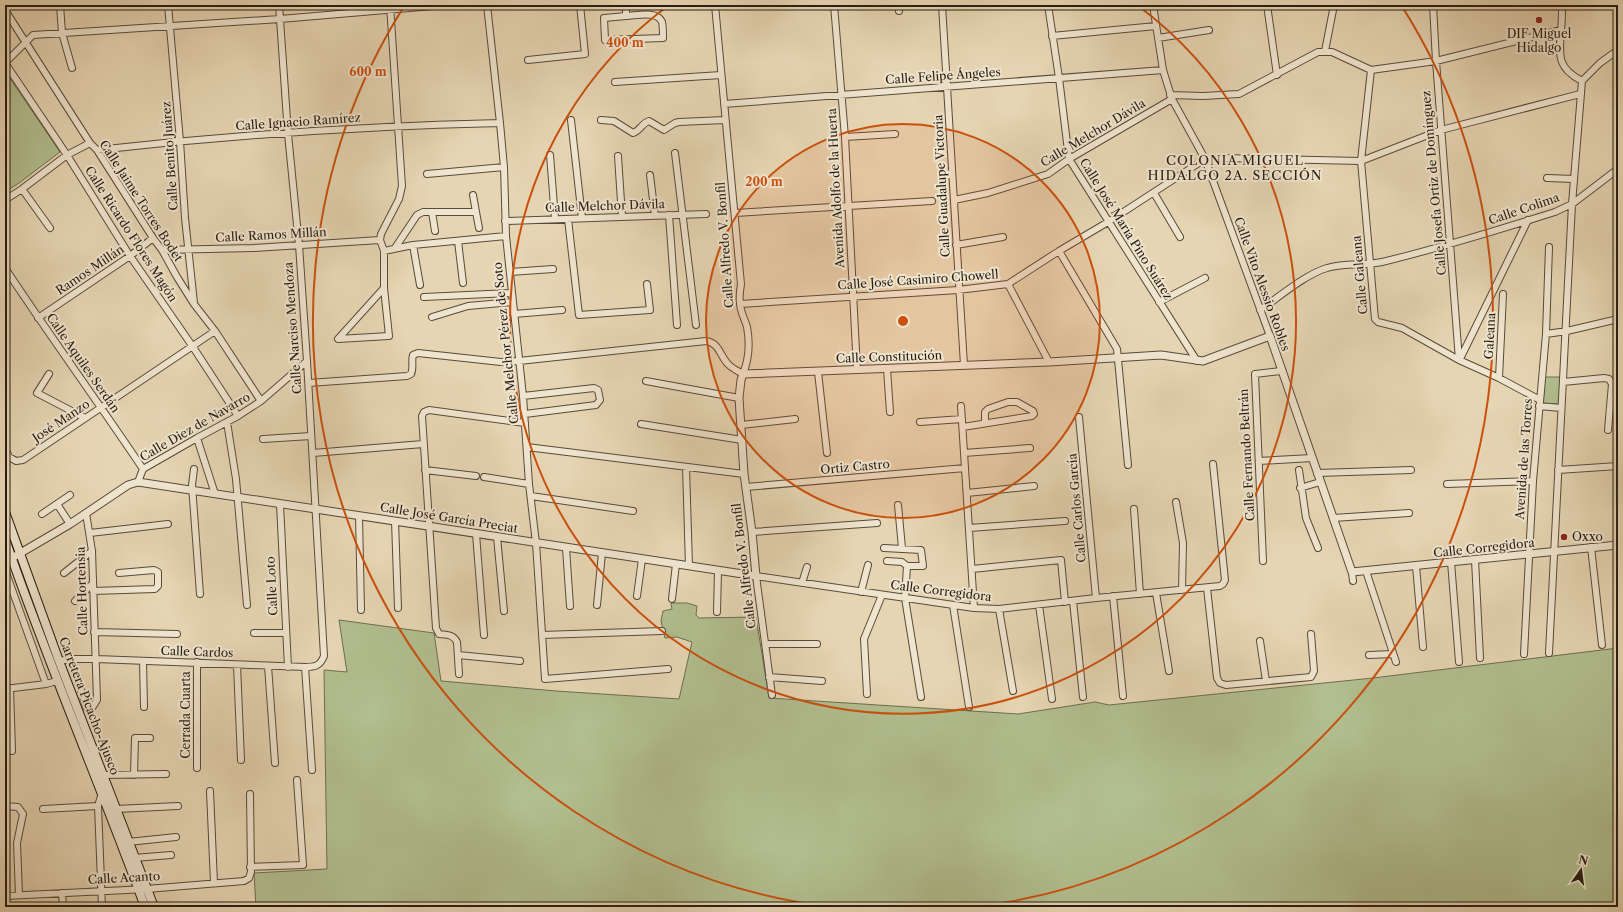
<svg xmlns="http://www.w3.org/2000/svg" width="1623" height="912" viewBox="0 0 1623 912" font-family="'Libre Caslon Text',serif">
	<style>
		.green { fill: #b1be8f; stroke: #6c6e50 }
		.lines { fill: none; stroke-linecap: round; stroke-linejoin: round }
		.minor-casing { stroke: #584b3a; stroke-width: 8 }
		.tertiary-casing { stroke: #584b3a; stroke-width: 9 }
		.secondary-casing { stroke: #281d12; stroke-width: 10 }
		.minor { stroke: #efe4ce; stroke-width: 6 }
		.tertiary { stroke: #efe4ce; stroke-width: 7 }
		.secondary { stroke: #efe4ce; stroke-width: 8 }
		.ring { fill: none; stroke: #cb500d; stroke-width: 2 }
		.poi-dot { fill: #8f2418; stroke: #efe4ce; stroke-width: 1.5 }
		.labels { text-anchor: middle; stroke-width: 4; stroke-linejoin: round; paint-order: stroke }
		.poi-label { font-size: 12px; fill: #281d12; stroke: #efe4ce }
		.street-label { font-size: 12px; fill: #281d12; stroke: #efe4ce }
		.neighbourhood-label { font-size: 13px; letter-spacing: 1px; fill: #281d12; stroke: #efe4ce }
		.centre { fill: #cb500d; stroke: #efe4ce; stroke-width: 2 }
		.ring-label { font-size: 12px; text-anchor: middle; font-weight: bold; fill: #cb500d; stroke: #efe4ce; stroke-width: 4; stroke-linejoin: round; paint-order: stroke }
	</style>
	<rect width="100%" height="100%" fill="#e6d5b3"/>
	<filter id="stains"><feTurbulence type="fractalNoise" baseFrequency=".005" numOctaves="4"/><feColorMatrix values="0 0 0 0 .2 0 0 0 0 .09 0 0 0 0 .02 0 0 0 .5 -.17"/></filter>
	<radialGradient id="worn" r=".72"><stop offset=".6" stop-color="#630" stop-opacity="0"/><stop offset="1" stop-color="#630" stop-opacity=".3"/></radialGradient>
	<path class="green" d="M 5,71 L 60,152 L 19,183 L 5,192 Z
		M 1545,377 L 1561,377 L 1559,404 L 1543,404 Z
		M 671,603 L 687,603 L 697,606 L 696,615 L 699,618 L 756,617 L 769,698 L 1018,714 L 1095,702 L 1109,705 L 1373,678 L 1618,648 L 1618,907 L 256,907 L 254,873 L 327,869 L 324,670 L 347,672 L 339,620 L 434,633 L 441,681 L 556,691 L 679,699 L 692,642 L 677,637 L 665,638 L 661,621 L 663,611 L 672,609 Z"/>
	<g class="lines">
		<g class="minor-casing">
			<path id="minor" d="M 60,5 L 62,33 L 72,68
				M 168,5 L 180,141 L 185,218 L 194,303
				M 487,5 L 500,123 L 504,167 L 506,236 L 523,396 L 529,484 L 536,543 L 545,679 L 668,669
				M 626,5 L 626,16 C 636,16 657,10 662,22 C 663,26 663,33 663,38 L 605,40 L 604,18 L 626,16
				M 834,5 L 845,137 L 857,370
				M 942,5 L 964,365
				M 1048,5 L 1059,78 L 1069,159 L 1197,361
				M 1153,5 L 1163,70 L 1172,99 L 1205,159 L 1270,336
				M 1267,5 L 1277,75
				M 1433,5 L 1436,61 L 1459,360
				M 1562,5 C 1562,13 1562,22 1561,30 C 1559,56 1557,68 1582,81
				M 5,10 L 90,143 L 97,150 L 153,238 L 162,250 L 177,277 L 194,304 L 215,331 L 261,401
				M 899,11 L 899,5
				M 1052,36 L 1156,26
				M 1158,38 L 1209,30
				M 1325,51 L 1334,5
				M 528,60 L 585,54 L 580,5
				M 5,63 L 33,35 L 280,19 L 445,5
				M 5,63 L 67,155 L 130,256 L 193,347 L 238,416
				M 1371,70 L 1361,161 L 1375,319 L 1378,322 L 1402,328 L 1459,360 L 1499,378 L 1540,400
				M 1582,81 L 1600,63 L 1618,50
				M 615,82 L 721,75
				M 1170,95 L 1203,96 L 1239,94 L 1318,52 L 1332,52 L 1371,70 L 1436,61 L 1561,30
				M 724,104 L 1163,70
				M 571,120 L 582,218
				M 601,120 L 614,121 L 633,133 C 640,131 642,123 649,121 L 664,130 L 675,123 L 679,122 L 725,120
				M 845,137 L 895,134
				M 97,150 C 231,135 366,126 500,123
				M 675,153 L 696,325
				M 550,155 L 555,219
				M 618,156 L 622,217
				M 427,174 L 504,167
				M 650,175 L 655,216
				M 1547,178 L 1574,179
				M 22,189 L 50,228
				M 1154,193 L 1180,237
				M 473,195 L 476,212
				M 5,200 L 22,189 L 67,155 L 90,143
				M 954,200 L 988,193 L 1048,174 L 1069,159 L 1172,99
				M 432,212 L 435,231
				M 735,213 L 932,201
				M 669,215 L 677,325
				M 568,219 L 579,315 L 650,310 L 647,284
				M 505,221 L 706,214
				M 458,241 L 463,283
				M 413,245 L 420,285
				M 956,245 L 1003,237
				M 395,248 L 417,215 L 423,212 L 476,212 L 479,228
				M 162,250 L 254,248 L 380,240
				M 384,251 L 413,245 L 506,236
				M 1059,251 L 1117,349 L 1128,465
				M 5,268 C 50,336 98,402 143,469
				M 510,272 L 553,269
				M 1008,284 L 1049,362
				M 384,288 L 338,339 L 389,336 L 384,288 L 384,251 L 380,240 L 381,234 L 399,199 L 402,186 L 390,5
				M 424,297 L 512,293
				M 1159,302 L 1205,278
				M 740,304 L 958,290 L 1008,284 L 1059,251 L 1108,222 L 1205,159 L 1219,158 L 1361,161 L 1441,130 L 1580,94
				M 1260,310 C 1279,297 1306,274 1327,268 C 1345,262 1364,266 1382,262 C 1440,248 1498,230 1555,212 L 1572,204 L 1618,169
				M 514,314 L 562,310
				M 432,317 L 468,306 L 513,302
				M 38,318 L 130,256 L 153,238
				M 1546,334 L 1567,331 L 1618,319
				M 1460,359 L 1528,220
				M 887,369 L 890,412
				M 818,372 L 827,453
				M 49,374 L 37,393 L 85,418
				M 1499,378 L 1503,294
				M 646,381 L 739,398
				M 1563,382 L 1604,378 L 1609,379 L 1612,384 L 1608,430
				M 309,383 L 407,376 L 411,374 C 414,368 411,361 413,355 L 418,353 L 501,362 L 519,361 L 706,341 C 720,343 720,357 729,365 C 733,369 738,371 743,374 C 749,359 750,343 747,327 C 745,319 740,312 740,303 C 739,297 740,290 741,284 L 715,5
				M 523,396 L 594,388 L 598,390 L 600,400 L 596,405 L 525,414
				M 961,406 L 974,608
				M 1539,406 L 1561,408
				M 1079,417 L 1096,598
				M 227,422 L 236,479 L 247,605
				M 920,422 L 962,419
				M 641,424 L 742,440
				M 741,425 L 795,419
				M 963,427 L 1032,416 L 1034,414 L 1033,411 L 1017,402 L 1008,402 L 988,409 L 985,412 L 985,423
				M 197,438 L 215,494
				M 263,439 L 311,436
				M 527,447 L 744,474
				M 5,448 L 9,457 L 16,461 L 23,460 L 215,331
				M 313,453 L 423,444
				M 964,453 L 1030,448
				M 1259,461 L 1312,458
				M 686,467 L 689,566
				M 194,469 L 192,485 L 200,594
				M 425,470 L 476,476
				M 1299,470 L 1306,518 L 1318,548
				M 1558,470 L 1618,466
				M 1317,473 L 1411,470
				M 484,477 L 529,484
				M 138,482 L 143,469 L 197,438 L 238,416 L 261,401 L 307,361
				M 1447,484 L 1533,481
				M 746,487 L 965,468
				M 1300,488 L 1320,482
				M 967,493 L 1034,486
				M 531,496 L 633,511
				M 1176,502 L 1183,543 L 1182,590
				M 57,504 L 70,524
				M 280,504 L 288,667
				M 898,505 L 902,548
				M 1134,509 L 1140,594
				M 42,514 L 70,495
				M 359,516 L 361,610
				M 1333,518 L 1409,513
				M 395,521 L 398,608
				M 969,528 L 1065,521
				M 752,532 L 877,523
				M 90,533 L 168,524
				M 476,534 L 484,635
				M 497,537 L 504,611
				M 1591,547 L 1602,645
				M 566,548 L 570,606
				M 884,548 L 921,550 L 923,566 L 907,566 L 905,598 L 921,697
				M 1475,560 L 1480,658
				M 887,561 L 902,562 L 907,566
				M 1263,561 L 1255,374 L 1281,371
				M 1451,562 L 1459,662
				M 1416,566 L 1423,647
				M 972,569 L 1061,560 L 1065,602
				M 5,570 L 46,684
				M 1366,571 L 1396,662
				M 1352,572 L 1353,581
				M 64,573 L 92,551
				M 802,583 L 807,567
				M 1207,588 L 1217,678 L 1220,683 L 1226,685 L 1311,677 L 1314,671 L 1311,634
				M 93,591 L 155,589 L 158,586 L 158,572 L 154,570 L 119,573
				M 861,592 L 868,565
				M 1156,593 L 1169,671
				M 637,596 L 642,559
				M 1113,596 L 1123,696
				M 672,599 L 676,564
				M 75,601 L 93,583
				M 1073,601 L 1083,697
				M 597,605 L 602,553
				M 953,605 L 969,707
				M 1039,605 L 1052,699
				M 999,609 L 1013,691
				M 717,612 L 718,571
				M 94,632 L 177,634
				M 254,633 L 286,633
				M 542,635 L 662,631
				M 1260,641 L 1266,681
				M 765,644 L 817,644
				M 1549,653 L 1572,204 L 1582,81
				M 1524,654 L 1533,481 L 1546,334 L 1549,247
				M 458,655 L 520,661
				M 1369,655 L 1393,654
				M 71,659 L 86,706 L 88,709 L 92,708 L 97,700 L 92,551 L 86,513
				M 59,661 L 71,659 L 96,659 L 305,667 C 315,667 320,666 324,656 L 307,361 L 299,245 L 288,134 L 279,5
				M 143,661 L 144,707
				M 237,665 L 241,760
				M 268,666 L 275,763
				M 305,667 L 312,770
				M 459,674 L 457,642 C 453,634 447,635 439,634 L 436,628 L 422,416 L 424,412 L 429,410 L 525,423
				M 769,677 L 822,681
				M 10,688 L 12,751
				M 5,689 L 46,684 L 57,681
				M 867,694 L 864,639 L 882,595
				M 772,695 L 756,576 L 974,608 L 999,609 L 1096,598 L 1220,586 L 1223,584 L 1225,580 L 1213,464
				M 197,768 L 197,662
				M 103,775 L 166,774
				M 134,775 L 135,738 L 150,738
				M 210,791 L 214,883
				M 5,806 L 18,807 L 23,814 L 17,843 L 19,895
				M 43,809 L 98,806
				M 116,809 L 178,806
				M 128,842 L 176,837
				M 134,858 L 171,855
				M 250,867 L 303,865 L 297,780
				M 62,893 L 63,907
				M 5,896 L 147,889 L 244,881 L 249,878 L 251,872 L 250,794
				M 102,907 L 98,806 L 102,793"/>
		</g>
		<g class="tertiary-casing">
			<path id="tertiary" d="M 12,558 L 70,524 L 128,485 L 138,482 L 756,576 L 752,532 L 744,474 L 739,398 L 741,380 L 743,374 L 1049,362 L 1161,355 L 1203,361 L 1270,336 L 1352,572 L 1618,545"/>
		</g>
		<g class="secondary-casing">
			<path id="secondary" d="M 5,512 L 59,661 L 154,907
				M 5,539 C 48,663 100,784 145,907"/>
		</g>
		<use href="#minor" class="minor"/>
		<use href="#tertiary" class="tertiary"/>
		<use href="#secondary" class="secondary"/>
	</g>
	<circle cx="903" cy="321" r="197" fill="#cb500d" fill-opacity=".12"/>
	<g class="ring">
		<circle cx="903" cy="321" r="197"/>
		<path d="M1137 5A393 393 0 1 1 669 5"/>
		<path d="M831 907A590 590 0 0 1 403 8M1403 8A590 590 0 0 1 975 907"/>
	</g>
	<g class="poi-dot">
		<circle cx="1539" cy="20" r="4"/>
		<circle cx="1564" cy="537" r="4"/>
	</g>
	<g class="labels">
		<g class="poi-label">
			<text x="1539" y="38">DIF Miguel<tspan x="1539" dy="14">Hidalgo</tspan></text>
			<text x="1572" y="541" text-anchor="start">Oxxo</text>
		</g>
		<g class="street-label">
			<text transform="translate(943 76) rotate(-4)" y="4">Calle Felipe Ángeles</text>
			<text transform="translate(298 122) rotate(-4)" y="4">Calle Ignacio Ramírez</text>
			<text transform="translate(1093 133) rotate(-31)" y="4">Calle Melchor Dávila</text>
			<text transform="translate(170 156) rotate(-94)" y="4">Calle Benito Juárez</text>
			<text transform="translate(1434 183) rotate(-95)" y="4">Calle Josefa Ortiz de Domínguez</text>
			<text transform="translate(942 186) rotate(-93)" y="4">Calle Guadalupe Victoria</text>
			<text transform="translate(836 188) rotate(-93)" y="4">Avenida Adolfo de la Huerta</text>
			<text transform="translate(141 201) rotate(57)" y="4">Calle Jaime Torres Bodet</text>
			<text transform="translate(605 206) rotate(-2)" y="4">Calle Melchor Dávila</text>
			<text transform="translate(1524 209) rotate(-19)" y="4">Calle Colima</text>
			<text transform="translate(1126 229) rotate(58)" y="4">Calle José María Pino Suárez</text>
			<text transform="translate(131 234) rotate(57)" y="4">Calle Ricardo Flores Magón</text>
			<text transform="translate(271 235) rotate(-3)" y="4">Calle Ramos Millán</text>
			<text transform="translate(725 245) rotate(-94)" y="4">Calle Alfredo V. Bonfil</text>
			<text transform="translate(90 270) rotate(-34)" y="4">Ramos Millán</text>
			<text transform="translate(1360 275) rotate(-95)" y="4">Calle Galeana</text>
			<text transform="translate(918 280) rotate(-4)" y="4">Calle José Casimiro Chowell</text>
			<text transform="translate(1262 284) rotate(70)" y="4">Calle Vito Alessio Robles</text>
			<text transform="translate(293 328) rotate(-94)" y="4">Calle Narciso Mendoza</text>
			<text transform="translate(1490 336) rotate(-87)" y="4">Galeana</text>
			<text transform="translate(506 343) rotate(-96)" y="4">Calle Melchor Pérez de Soto</text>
			<text transform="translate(889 357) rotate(-2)" y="4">Calle Constitución</text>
			<text transform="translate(83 363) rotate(55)" y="4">Calle Aquiles Serdán</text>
			<text transform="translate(61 421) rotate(-34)" y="4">José Manzo</text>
			<text transform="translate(195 427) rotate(-30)" y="4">Calle Diez de Navarro</text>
			<text transform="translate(1247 455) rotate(-93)" y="4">Calle Fernando Beltrán</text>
			<text transform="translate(1524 459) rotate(-86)" y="4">Avenida de las Torres</text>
			<text transform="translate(855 467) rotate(-5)" y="4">Ortiz Castro</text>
			<text transform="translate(1077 508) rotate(-95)" y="4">Calle Carlos García</text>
			<text transform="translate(449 518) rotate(9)" y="4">Calle José García Preciat</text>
			<text transform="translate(1484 548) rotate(-6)" y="4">Calle Corregidora</text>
			<text transform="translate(744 566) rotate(-97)" y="4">Calle Alfredo V. Bonfil</text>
			<text transform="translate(272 586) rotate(-93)" y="4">Calle Loto</text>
			<text transform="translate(82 591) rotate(-92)" y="4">Calle Hortensia</text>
			<text transform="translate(941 591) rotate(7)" y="4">Calle Corregidora</text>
			<text transform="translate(197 652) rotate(2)" y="4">Calle Cardos</text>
			<text transform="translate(89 706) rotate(69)" y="4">Carretera Picacho-Ajusco</text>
			<text transform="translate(186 715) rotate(-90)" y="4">Cerrada Cuarta</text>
			<text transform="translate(124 878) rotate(-3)" y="4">Calle Acanto</text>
		</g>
		<g class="neighbourhood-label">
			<text x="1235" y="165">COLONIA MIGUEL<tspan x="1235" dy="15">HIDALGO 2A. SECCIÓN</tspan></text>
		</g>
	</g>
	<circle cx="903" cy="321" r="6" class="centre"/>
	<g class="ring-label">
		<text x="625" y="47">400 m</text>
		<text x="368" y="76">600 m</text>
		<text x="764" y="186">200 m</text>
	</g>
	<rect width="1623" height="912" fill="none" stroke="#e6d5b3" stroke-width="20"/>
	<rect x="6" y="6" width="1611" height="900" fill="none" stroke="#281d12" stroke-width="2"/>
	<rect x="10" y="10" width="1603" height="892" fill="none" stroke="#281d12"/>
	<g transform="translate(1581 870) rotate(14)" stroke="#efe4ce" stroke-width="3" paint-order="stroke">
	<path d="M0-3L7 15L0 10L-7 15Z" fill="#281d12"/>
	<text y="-6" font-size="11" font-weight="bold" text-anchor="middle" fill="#281d12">N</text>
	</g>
	<rect width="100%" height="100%" filter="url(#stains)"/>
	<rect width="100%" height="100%" fill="url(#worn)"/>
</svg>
